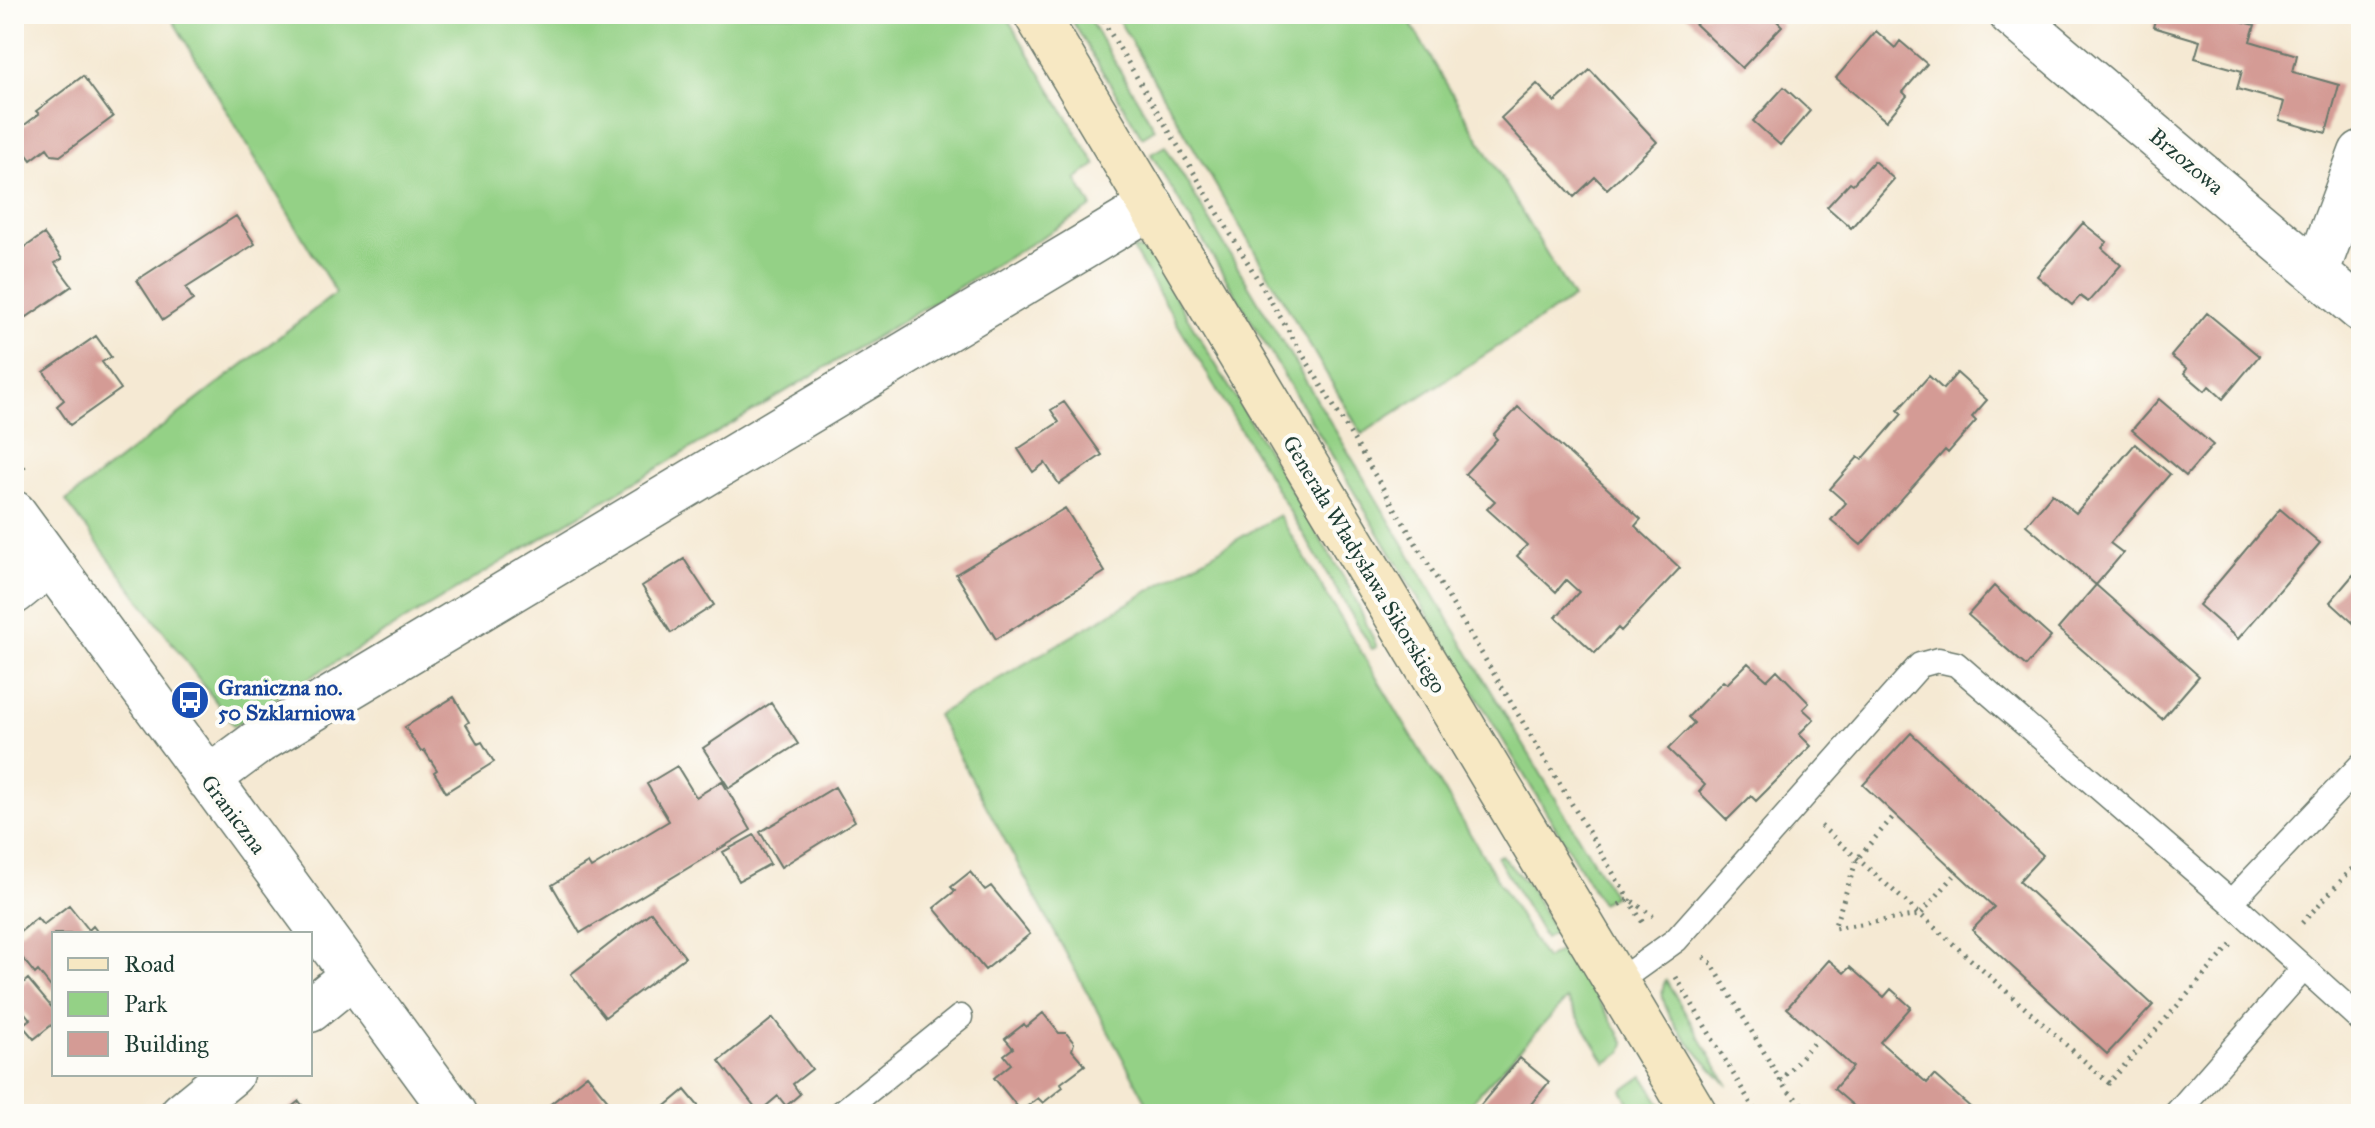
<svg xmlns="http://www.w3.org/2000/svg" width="2375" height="1128" viewBox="0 0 2375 1128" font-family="'IM FELL Great Primer',serif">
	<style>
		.green { fill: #94d186; stroke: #5a875d; stroke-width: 2 }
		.building { fill: #d49b95 }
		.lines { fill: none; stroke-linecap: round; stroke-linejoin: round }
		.lane-casing { stroke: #6a796c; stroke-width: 27 }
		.street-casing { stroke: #6a796c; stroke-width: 47 }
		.secondary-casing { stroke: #6a796c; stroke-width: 47 }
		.path { stroke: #6a796c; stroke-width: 5; stroke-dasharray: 2 6; stroke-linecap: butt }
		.lane { stroke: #fff; stroke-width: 24 }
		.street { stroke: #fff; stroke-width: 44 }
		.secondary { stroke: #f7e8c3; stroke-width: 44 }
		.labels { text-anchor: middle; stroke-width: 8; stroke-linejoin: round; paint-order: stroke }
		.street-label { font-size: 22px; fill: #1f3d34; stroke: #fdfcf7 }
		.transit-label { font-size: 22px; font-weight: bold; fill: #164399; stroke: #fdfcf7; text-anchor: start }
	</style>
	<rect width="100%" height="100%" fill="#fdfcf7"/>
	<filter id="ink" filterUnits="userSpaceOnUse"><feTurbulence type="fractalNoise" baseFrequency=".0125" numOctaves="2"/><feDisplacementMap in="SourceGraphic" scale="16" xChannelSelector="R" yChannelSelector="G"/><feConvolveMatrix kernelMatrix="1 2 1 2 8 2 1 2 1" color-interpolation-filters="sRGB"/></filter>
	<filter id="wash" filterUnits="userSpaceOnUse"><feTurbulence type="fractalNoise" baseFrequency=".006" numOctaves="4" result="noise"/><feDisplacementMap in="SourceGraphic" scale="32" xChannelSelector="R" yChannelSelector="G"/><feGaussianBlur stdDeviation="1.8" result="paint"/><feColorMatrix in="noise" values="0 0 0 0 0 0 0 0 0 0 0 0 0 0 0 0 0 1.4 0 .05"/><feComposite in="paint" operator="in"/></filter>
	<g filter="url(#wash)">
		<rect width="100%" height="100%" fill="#f5e9d3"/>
		<path class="green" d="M 169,14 L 1005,14 L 1096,165 L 1076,179 L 1092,207 L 284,693 L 234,726 L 66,501 L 336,293 Z
			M 1068,14 L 1086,14 L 1155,129 L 1142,137 Z
			M 1115,14 L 1405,14 L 1573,298 L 1362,434 Z
			M 1165,146 L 1614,896 L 1601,903 L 1151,154 Z
			M 1132,248 L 1144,251 L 1150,255 L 1351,590 L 1377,647 L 1372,649 Z
			M 1279,515 L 1545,959 L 1566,947 L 1625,1043 L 1622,1052 L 1606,1063 L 1567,999 L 1460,1114 L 1153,1114 L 937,715 Z
			M 1501,855 L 1528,885 L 1555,931 L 1545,938 L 1497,857 Z
			M 1666,980 L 1728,1086 C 1710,1065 1647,1008 1666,980 Z
			M 1643,1076 L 1667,1114 L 1636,1114 L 1622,1091 Z"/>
		<g id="blocks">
			<path class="building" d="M 1685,14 L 1778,14 L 1774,18 L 1782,26 L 1742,68 Z
				M 2157,14 L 2216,14 L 2255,25 L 2250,41 L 2297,55 L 2293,72 L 2339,85 L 2326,133 L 2279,120 L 2284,102 L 2237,89 L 2242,71 L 2195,58 L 2200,41 L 2153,27 Z
				M 1876,31 L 1895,48 L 1900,41 L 1927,64 L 1903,92 L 1907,96 L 1886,121 L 1836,78 Z
				M 1590,70 L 1657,142 L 1607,189 L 1595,177 L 1574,197 L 1501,118 L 1537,84 L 1555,102 Z
				M 83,76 L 113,117 L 60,156 L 52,155 L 47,148 L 31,160 L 14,137 L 14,133 L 39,114 L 36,111 Z
				M 1784,87 L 1810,111 L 1780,145 L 1753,121 Z
				M 1874,161 L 1894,179 L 1851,228 L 1827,207 L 1850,182 L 1853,184 Z
				M 236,216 L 255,244 L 186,288 L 193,300 L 163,320 L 137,280 Z
				M 2083,223 L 2107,242 L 2102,248 L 2121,265 L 2088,302 L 2080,296 L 2072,305 L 2037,276 Z
				M 44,234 L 62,259 L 55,263 L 72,286 L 21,321 L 14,311 L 14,255 Z
				M 2207,313 L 2259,356 L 2223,399 L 2209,386 L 2205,391 L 2184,373 L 2187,369 L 2171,356 Z
				M 96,336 L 111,357 L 102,362 L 121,389 L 70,425 L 57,406 L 64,400 L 44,372 Z
				M 1957,373 L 1987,400 L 1972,417 L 1976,421 L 1948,453 L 1945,450 L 1861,545 L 1831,520 L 1846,503 L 1830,489 L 1858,457 L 1862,460 L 1902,414 L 1898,410 L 1929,376 L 1943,389 Z
				M 2159,399 L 2213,445 L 2186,476 L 2132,430 Z
				M 1064,402 L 1102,455 L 1059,484 L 1045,463 L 1033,472 L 1018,449 L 1059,422 L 1051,410 Z
				M 1518,407 L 1641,519 L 1635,526 L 1680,568 L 1621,631 L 1618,628 L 1595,653 L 1556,617 L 1579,592 L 1566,580 L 1556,592 L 1517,556 L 1527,545 L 1487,509 L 1495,501 L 1465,474 L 1497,439 L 1493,435 Z
				M 2135,444 L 2170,474 L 2110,543 L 2123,553 L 2096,585 L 2026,525 L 2052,494 L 2076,513 Z
				M 1065,508 L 1105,572 L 996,639 L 956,574 Z
				M 2280,509 L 2320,543 L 2238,639 L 2199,605 Z
				M 684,559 L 714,605 L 671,633 L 642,586 Z
				M 2353,575 L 2361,582 L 2361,630 L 2330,602 Z
				M 2096,585 L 2199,676 L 2162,719 L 2058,629 Z
				M 1994,586 L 2051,637 L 2026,666 L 1968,615 Z
				M 1748,663 L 1767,680 L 1777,670 L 1809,703 L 1803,709 L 1814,719 L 1799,734 L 1811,746 L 1756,801 L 1751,796 L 1727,820 L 1699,792 L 1705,785 L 1668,749 L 1694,723 L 1688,717 L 1723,681 L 1727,684 Z
				M 454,697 L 469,722 L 466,724 L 478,744 L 482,742 L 494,762 L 446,792 L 434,772 L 437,770 L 424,750 L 421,752 L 405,727 Z
				M 771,703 L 798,744 L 729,788 L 703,748 Z
				M 1911,733 L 2043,855 L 2019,881 L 2153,1005 L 2107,1054 L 1972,930 L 1994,907 L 1863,785 Z
				M 677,766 L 696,797 L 722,781 L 751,830 L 580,933 L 552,885 L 588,863 L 591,868 L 669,821 L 647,784 Z
				M 835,787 L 855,821 L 781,867 L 760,832 Z
				M 754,835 L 770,864 L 739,881 L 723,852 Z
				M 970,872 L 985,890 L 991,886 L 1030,934 L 985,970 L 934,908 L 955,891 L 951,887 Z
				M 69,905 L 89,930 L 93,926 L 99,934 L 54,934 L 54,991 L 38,971 L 35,974 L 14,947 L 14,937 L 37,918 L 43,925 Z
				M 651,912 L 685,957 L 605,1017 L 571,974 Z
				M 1829,960 L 1844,973 L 1850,967 L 1884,997 L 1891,989 L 1911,1007 L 1880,1042 L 1927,1083 L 1934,1075 L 1978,1114 L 1863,1114 L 1834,1089 L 1853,1067 L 1787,1008 Z
				M 28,979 L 54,1010 L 54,1023 L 34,1039 L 22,1025 L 30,1019 L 14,1000 L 14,991 Z
				M 1043,1013 L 1059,1033 L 1066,1033 L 1074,1043 L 1072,1050 L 1085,1065 L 1061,1083 L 1063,1087 L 1043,1103 L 1038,1098 L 1021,1111 L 994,1078 L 1011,1064 L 1004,1055 L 1013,1048 L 1005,1039 L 1024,1024 L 1026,1027 Z
				M 773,1018 L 812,1069 L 793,1084 L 800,1094 L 786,1106 L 778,1096 L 759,1112 L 719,1061 Z
				M 1520,1058 L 1549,1082 L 1523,1114 L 1473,1114 Z
				M 587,1075 L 619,1114 L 538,1114 Z
				M 685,1090 L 705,1114 L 664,1114 L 661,1110 Z
				M 299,1101 L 309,1114 L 283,1114 Z"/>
		</g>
	</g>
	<g filter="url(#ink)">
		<use href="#blocks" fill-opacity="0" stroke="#6a796c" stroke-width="2"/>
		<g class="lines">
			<g class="lane-casing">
				<path id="lane" d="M 2231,902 L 2361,765
					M 1616,983 L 1676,940 L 1920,665 L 1938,660 L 1956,664 L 2231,902 L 2361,1020
					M 840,1114 L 960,1017
					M 2176,1114 L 2303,969"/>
			</g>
			<g class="street-casing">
				<path id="street" d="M 2011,14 L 2361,310
					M 2317,271 L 2361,153
					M 14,513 L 455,1114
					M 14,592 L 50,563
					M 208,779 L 258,742 L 1152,206
					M 310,1010 L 353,975
					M 182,1114 L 231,1074"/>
			</g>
			<g class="secondary-casing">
				<path id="secondary" d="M 1036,14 L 1695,1114"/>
			</g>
			<path class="path" d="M 1099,14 L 1643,923
				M 14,454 L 27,472
				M 1892,818 L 1857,859 L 1834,928 L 1920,915 L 1954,876
				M 1821,826 L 2109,1083 L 2231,945
				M 1619,905 L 1629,899 L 1653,916
				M 2302,923 L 2361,859
				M 1704,957 L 1712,964 L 1785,1088 L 1812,1114
				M 1676,977 L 1757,1114
				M 1780,1081 L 1815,1041"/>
			<use href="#lane" class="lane"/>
			<use href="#street" class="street"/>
			<use href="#secondary" class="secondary"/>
		</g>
	</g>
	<defs>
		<g id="bus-disc" transform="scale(2)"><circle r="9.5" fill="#1a4fb4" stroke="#fdfcf7"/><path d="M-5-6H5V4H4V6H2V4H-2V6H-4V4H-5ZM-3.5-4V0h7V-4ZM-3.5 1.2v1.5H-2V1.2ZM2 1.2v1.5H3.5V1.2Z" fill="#fff"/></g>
	</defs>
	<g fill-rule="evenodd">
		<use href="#bus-disc" x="190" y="700"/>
	</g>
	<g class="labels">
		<g class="street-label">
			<text transform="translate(2187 161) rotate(40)" y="8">Brzozowa</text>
			<text transform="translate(1365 564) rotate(59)" y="8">Generała Władysława Sikorskiego</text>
			<text transform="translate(234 814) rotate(53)" y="8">Graniczna</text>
		</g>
		<g class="transit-label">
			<text x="218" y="695">Graniczna no.<tspan x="218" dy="25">50 Szklarniowa</tspan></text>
		</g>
	</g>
	<rect width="2375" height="1128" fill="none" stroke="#fdfcf7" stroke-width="48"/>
	<rect x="52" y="932" width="260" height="144" fill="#fdfcf7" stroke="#a4b0a9" stroke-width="2"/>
	<rect x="68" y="958" width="40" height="12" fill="#f7e8c3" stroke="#a4b0a9" stroke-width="2"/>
	<text x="124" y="972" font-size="24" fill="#1f3d34">Road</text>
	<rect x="68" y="992" width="40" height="24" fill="#94d186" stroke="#a4b0a9" stroke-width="2"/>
	<text x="124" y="1012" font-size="24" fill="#1f3d34">Park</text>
	<rect x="68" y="1032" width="40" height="24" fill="#d49b95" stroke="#a4b0a9" stroke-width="2"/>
	<text x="124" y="1052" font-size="24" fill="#1f3d34">Building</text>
</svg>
